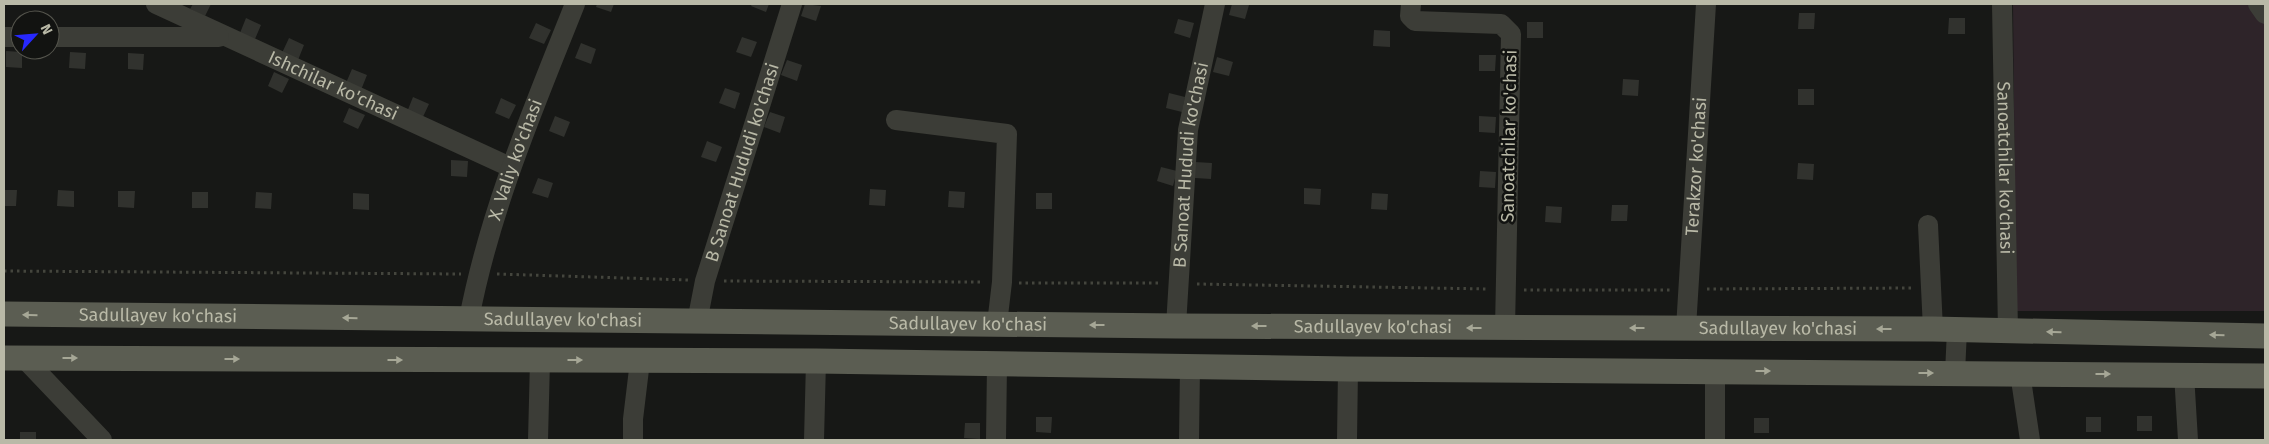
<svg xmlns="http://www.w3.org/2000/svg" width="2269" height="444" viewBox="0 0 2269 444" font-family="'Fira Sans',sans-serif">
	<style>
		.green { fill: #2e2429 }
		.building { fill: #31322e }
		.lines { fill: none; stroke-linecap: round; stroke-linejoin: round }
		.path { stroke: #44453d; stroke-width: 3; stroke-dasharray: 2.5 4; stroke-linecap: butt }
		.minor { stroke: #3c3d37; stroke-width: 20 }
		.major { stroke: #5b5d52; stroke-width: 25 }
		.oneway { fill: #a6a796 }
		.labels { text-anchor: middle; stroke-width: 5; stroke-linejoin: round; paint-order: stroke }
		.street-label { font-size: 18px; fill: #b9b9a7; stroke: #121311 }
	</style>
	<rect width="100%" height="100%" fill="#171816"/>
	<path class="green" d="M 2013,4 L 2265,4 L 2265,311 L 2016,311 Z"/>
	<path class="building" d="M 193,4 L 211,4 L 205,16 L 190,9 Z
		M 597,4 L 614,4 L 611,12 L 596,7 Z
		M 752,4 L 769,4 L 766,12 L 751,6 Z
		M 805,4 L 821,6 L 816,21 L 801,16 Z
		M 1232,4 L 1249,5 L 1245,19 L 1229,15 Z
		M 1799,13 L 1815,13 L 1814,29 L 1798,29 Z
		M 246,18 L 261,25 L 255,39 L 240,33 Z
		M 1949,18 L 1965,18 L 1965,34 L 1948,34 Z
		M 1178,19 L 1194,23 L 1190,38 L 1174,33 Z
		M 1527,22 L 1543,22 L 1543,38 L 1527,38 Z
		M 536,23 L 551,30 L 544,44 L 529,38 Z
		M 1374,30 L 1390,31 L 1390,47 L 1373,46 Z
		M 742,37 L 757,42 L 751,57 L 736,52 Z
		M 289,38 L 304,45 L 298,60 L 282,53 Z
		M 581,43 L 596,49 L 591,64 L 575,58 Z
		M 6,51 L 22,52 L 22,68 L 6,67 Z
		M 70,52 L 86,53 L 85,69 L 69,68 Z
		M 128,53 L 144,54 L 143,70 L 128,69 Z
		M 1479,55 L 1496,55 L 1495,71 L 1479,71 Z
		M 1217,57 L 1233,62 L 1229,76 L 1213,72 Z
		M 787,60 L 802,65 L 797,81 L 781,75 Z
		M 352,69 L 367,75 L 361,90 L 346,83 Z
		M 274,72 L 289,79 L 282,93 L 268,86 Z
		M 1623,79 L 1639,80 L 1638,96 L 1622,95 Z
		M 725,88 L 740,93 L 735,109 L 719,103 Z
		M 1798,89 L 1814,89 L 1814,105 L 1798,105 Z
		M 1169,93 L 1185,97 L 1182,112 L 1166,108 Z
		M 413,97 L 429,104 L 422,119 L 407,112 Z
		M 501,98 L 516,105 L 509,119 L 495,113 Z
		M 349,108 L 365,115 L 358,129 L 343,122 Z
		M 770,112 L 785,117 L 780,133 L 764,127 Z
		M 555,116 L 570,122 L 564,137 L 549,131 Z
		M 1479,116 L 1496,117 L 1495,133 L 1479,132 Z
		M 707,141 L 722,147 L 716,162 L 701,157 Z
		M 451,160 L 468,161 L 467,177 L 451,176 Z
		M 1195,162 L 1212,163 L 1211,179 L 1195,178 Z
		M 1798,163 L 1814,164 L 1813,180 L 1797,179 Z
		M 1161,167 L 1177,171 L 1173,186 L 1157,181 Z
		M 1480,171 L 1496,172 L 1495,188 L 1479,187 Z
		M 538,178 L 553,183 L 548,198 L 532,193 Z
		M 1304,188 L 1321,189 L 1320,205 L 1304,204 Z
		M 870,189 L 886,190 L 885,206 L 869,205 Z
		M 4,190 L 17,190 L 16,206 L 4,206 Z
		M 58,190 L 74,191 L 74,207 L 57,206 Z
		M 118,191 L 135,191 L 134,208 L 118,207 Z
		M 949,191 L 965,192 L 964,208 L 948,207 Z
		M 192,192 L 208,192 L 208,208 L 192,208 Z
		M 256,192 L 272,193 L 271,209 L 255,208 Z
		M 353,193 L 369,194 L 369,210 L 353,209 Z
		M 1036,193 L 1052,193 L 1052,209 L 1036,209 Z
		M 1372,193 L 1388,194 L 1387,210 L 1371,209 Z
		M 1612,205 L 1628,205 L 1627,221 L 1611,221 Z
		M 1546,206 L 1562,207 L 1561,223 L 1545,222 Z
		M 2137,416 L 2152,416 L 2152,431 L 2137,431 Z
		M 1036,417 L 1052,417 L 1051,433 L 1036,432 Z
		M 2086,417 L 2101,417 L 2101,432 L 2086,432 Z
		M 1754,418 L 1769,418 L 1769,433 L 1754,433 Z
		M 965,423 L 980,423 L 980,439 L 964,438 Z
		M 20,432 L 36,432 L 36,440 L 20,440 Z"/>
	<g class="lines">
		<path class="path" d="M 4,271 L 461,274
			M 497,274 L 688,280
			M 724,281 L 983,282
			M 1019,283 L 1161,283
			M 1197,284 L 1488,289
			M 1707,289 L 1913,288
			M 1524,290 L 1671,290"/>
		<g class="minor">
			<path id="s1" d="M 156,4 L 510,167"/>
			<path d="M 1411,4 L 1410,16 L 1415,21 L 1501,24 L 1511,34 L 1505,328"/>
			<path id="s2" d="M 2002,4 L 2008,331"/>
			<path d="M 2258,4 L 2265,14"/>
			<path d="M 4,37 L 20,37"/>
			<path d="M 50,37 L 219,37"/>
			<path d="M 896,120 L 1007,134 L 1002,282 L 997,324"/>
			<path d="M 1928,225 L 1933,329"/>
			<path id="s3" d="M 469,319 C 490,209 534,107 575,4"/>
			<path id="s4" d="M 697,322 L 705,281 L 792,4"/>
			<path id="s5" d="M 1176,326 L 1188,130 L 1215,4"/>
			<path id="s6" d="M 1686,328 L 1706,4"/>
			<path d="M 24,358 L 102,440"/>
			<path d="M 1715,371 L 1715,440"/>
			<path d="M 1955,373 L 1957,330"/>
			<path d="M 2020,373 L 2030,440"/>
			<path d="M 2184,374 L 2188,440"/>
			<path d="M 538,440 L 540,360"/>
			<path d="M 633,440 L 633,419 L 640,361"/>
			<path d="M 814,440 L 816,361"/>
			<path d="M 996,440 L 997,364"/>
			<path d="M 1189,440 L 1190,367"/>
			<path d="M 1347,440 L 1348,369"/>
		</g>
		<g class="major">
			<path id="s7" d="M 4,314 L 1176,326 L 1933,329 L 2265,336"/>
			<path d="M 4,358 L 816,361 L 1348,369 L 2265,376"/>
		</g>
	</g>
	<defs><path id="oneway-solid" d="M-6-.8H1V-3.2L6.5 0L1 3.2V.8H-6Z" transform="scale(1.25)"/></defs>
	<g class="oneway">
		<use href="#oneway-solid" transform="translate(30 315) rotate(-179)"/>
		<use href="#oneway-solid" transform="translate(350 318) rotate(-179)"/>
		<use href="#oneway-solid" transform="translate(1097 325) rotate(-180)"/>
		<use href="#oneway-solid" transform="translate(1259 326) rotate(-180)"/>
		<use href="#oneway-solid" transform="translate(1474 328) rotate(-180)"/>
		<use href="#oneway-solid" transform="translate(1637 328) rotate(-180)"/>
		<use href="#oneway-solid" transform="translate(1884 329) rotate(-180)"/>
		<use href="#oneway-solid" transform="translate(2054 332) rotate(-179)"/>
		<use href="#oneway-solid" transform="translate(2217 335) rotate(-179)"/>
		<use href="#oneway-solid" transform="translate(70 358)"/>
		<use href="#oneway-solid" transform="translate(232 359)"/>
		<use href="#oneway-solid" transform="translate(395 360)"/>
		<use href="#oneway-solid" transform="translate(575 360)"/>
		<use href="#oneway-solid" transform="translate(1763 371)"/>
		<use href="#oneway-solid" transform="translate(1926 373)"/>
		<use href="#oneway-solid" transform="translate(2103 374)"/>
	</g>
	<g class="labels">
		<g class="street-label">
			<text dy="6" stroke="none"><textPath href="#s1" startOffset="195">Ishchilar ko'chasi</textPath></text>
			<text transform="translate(1509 136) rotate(-89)" y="6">Sanoatchilar ko'chasi</text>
			<text dy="6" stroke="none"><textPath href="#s3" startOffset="166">X. Valiy ko'chasi</textPath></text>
			<text dy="6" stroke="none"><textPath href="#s4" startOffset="166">B Sanoat Hududi ko'chasi</textPath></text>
			<text dy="6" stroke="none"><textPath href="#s5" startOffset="162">B Sanoat Hududi ko'chasi</textPath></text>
			<text dy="6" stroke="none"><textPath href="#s6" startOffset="162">Terakzor ko'chasi</textPath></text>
			<text dy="6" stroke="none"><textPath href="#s2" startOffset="164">Sanoatchilar ko'chasi</textPath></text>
			<text dy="6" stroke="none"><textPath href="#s7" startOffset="154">Sadullayev ko'chasi</textPath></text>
			<text dy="6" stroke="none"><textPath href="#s7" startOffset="559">Sadullayev ko'chasi</textPath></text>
			<text dy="6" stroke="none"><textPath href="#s7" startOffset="964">Sadullayev ko'chasi</textPath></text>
			<text dy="6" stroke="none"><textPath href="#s7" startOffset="1369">Sadullayev ko'chasi</textPath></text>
			<text dy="6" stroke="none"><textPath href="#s7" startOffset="1774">Sadullayev ko'chasi</textPath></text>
		</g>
	</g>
	<rect width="2269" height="444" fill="none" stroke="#b9b9a7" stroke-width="10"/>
	<g transform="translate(35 35) rotate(64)"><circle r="24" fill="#121311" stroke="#55554d"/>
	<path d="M0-4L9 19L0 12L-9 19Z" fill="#2728ff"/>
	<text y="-8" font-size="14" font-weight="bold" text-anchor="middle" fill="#b9b9a7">N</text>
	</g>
</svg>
